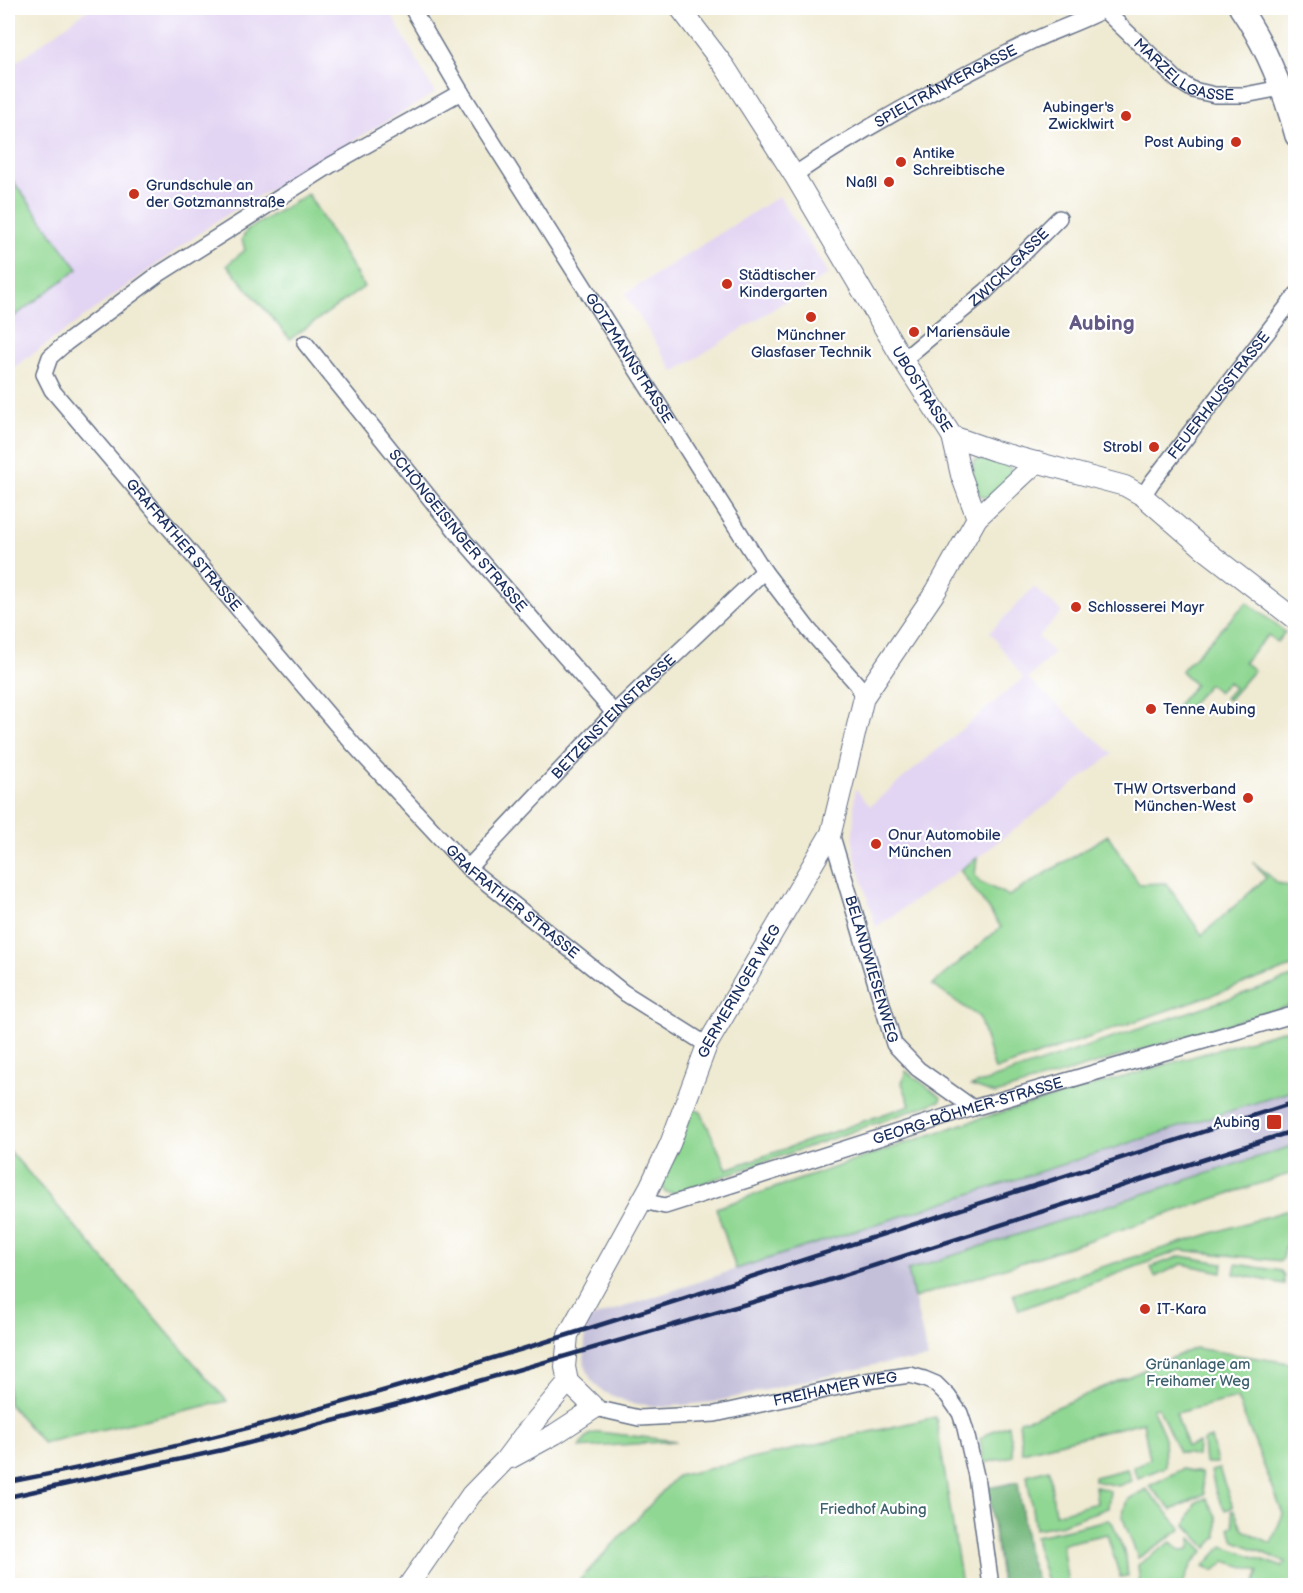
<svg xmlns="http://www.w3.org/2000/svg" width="1303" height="1593" viewBox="0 0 1303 1593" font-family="'Balsamiq Sans',sans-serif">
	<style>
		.built { fill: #e2d4f3 }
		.industrial { fill: #c5c0da }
		.green { fill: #8fd792; stroke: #558378; stroke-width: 1.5 }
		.forest { fill: #73b87c; stroke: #47746d; stroke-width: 1.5 }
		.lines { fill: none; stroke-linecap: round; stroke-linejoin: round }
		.minor-casing { stroke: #657087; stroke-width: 18 }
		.tertiary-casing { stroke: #657087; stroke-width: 22 }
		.secondary-casing { stroke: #657087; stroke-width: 24 }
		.minor { stroke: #fff; stroke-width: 15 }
		.tertiary { stroke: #fff; stroke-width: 20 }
		.secondary { stroke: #fff; stroke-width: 21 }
		.rail { stroke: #1b2f5e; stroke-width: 4.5 }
		.poi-dot { fill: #c8321e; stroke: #fff; stroke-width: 2 }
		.labels { text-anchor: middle; stroke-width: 4.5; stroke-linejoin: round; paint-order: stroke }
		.street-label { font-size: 15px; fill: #1b2f5e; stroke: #fff }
		.poi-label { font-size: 15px; fill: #1b2f5e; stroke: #fff; text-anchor: start }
		.park-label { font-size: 15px; fill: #3e616e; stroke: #fff }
		.district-label { font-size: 21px; font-weight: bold; fill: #655a85; stroke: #fff }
	</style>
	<rect width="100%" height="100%" fill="#fff"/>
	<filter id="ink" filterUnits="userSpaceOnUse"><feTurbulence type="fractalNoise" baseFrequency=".0167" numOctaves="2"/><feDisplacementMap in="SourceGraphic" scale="12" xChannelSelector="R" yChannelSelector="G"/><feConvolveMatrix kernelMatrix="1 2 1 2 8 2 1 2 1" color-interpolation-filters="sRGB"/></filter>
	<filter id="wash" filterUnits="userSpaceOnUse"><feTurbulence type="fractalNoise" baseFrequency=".008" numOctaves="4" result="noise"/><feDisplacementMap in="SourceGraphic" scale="24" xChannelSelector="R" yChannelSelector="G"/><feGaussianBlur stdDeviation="1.35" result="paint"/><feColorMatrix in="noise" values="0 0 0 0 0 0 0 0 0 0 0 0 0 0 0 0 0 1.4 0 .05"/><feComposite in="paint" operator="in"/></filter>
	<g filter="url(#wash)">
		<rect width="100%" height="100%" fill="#efead2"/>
		<path class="built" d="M 90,8 L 388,8 L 435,93 L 218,220 L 8,372 L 8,68 Z
			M 779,196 L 829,274 L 674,372 L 625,294 Z
			M 1034,587 L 1062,612 L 1038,637 L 1054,653 L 1028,679 L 1113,754 L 977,858 L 876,927 L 854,853 L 853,838 L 855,788 L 870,806 L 1023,678 L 990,632 Z"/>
		<path class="industrial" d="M 1295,1090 L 1295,1145 L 908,1270 L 928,1359 L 879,1364 L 714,1402 L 663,1407 L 630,1403 L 604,1392 L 591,1380 L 584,1362 L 586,1320 L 736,1269 Z"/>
		<path class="green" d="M 8,174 L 78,269 L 8,321 Z
			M 308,194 L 364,287 L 290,339 L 227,265 L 245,250 L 242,239 L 247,230 Z
			M 980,459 L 1006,464 L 1012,470 L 1009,478 L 990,497 C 985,497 983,498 980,495 C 974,489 972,468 974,460 Z
			M 1247,602 L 1285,632 L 1277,642 L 1268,635 L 1244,662 L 1254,670 L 1228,700 L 1225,698 L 1234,688 L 1228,682 L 1218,692 L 1209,684 L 1184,712 L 1177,705 L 1195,685 L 1181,671 Z
			M 1108,835 L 1139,884 L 1166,883 L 1202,935 L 1266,878 L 1253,862 L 1278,883 L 1295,888 L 1295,966 L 995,1070 L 979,1017 L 932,985 L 1001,927 L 960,870 L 977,858 L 975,875 L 980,882 L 1009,896 Z
			M 1295,976 L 1295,1004 L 995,1094 L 971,1086 Z
			M 1295,1027 L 1295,1090 L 736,1269 L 716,1208 L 962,1124 Z
			M 906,1071 L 941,1097 L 940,1101 L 675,1193 L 665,1192 L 662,1185 L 693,1109 L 701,1112 L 727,1169 L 910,1105 L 902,1083 Z
			M 1295,1145 L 1295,1172 L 914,1298 L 908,1270 Z
			M 8,1149 L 227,1401 L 43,1443 L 8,1403 Z
			M 1295,1208 L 1295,1226 L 1292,1226 L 1281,1261 L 1181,1250 L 1019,1310 L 1013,1294 Z
			M 1181,1256 L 1223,1263 L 1222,1272 L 1182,1264 L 1155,1277 L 1151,1267 Z
			M 1236,1264 L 1281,1271 L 1284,1276 L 1284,1284 L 1234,1274 Z
			M 1195,1348 L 1295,1364 L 1295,1585 L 1254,1585 L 1259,1571 L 1225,1561 L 1214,1571 L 1204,1566 L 1223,1546 L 1283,1567 L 1285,1562 L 1235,1541 L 1229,1528 L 1234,1525 L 1231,1511 L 1234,1510 L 1243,1530 L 1271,1543 L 1283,1514 L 1237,1398 L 1176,1413 L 1187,1447 L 1198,1443 L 1197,1456 L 1179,1452 L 1158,1407 L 1152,1408 L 1164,1435 L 1165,1467 L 1138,1478 L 1133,1467 L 1150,1459 L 1143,1422 L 1022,1452 L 1019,1421 L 1034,1417 Z
			M 936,1417 L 962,1585 L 575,1585 L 677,1476 Z
			M 1009,1425 L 1013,1456 L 984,1463 L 980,1439 L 990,1432 Z
			M 598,1432 L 676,1441 L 579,1448 L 589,1435 Z
			M 1211,1438 L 1217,1463 L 1205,1463 L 1203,1441 Z
			M 1049,1469 L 1055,1514 L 1097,1503 L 1095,1486 L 1110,1491 L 1108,1508 L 1059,1525 L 1035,1529 L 1027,1475 Z
			M 1127,1469 L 1131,1481 L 1118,1486 L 1094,1481 L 1094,1477 Z
			M 1182,1469 L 1201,1473 L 1204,1494 L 1172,1510 L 1149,1486 Z
			M 1219,1469 L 1233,1507 L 1225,1510 L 1216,1493 L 1211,1471 Z
			M 1146,1489 L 1182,1529 L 1138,1558 L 1122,1516 L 1127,1500 Z
			M 1206,1498 L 1217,1518 L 1217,1537 L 1207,1548 L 1186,1525 L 1195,1503 Z
			M 1108,1520 L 1113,1524 L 1126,1557 L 1128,1577 L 1120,1577 L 1107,1534 L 1062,1544 L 1068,1585 L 1048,1585 L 1038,1552 L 1035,1536 C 1060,1532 1084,1525 1108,1520 Z
			M 1191,1538 L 1204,1551 L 1192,1564 L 1182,1585 L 1140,1585 L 1138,1565 L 1171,1542 C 1177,1548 1181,1553 1190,1548 Z"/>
		<path class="forest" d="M 1018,1482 L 1027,1548 L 1038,1585 L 1002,1585 L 988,1488 Z"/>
	</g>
	<g filter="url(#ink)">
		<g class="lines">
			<g class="minor-casing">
				<g id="minor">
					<path id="s1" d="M 412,8 L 461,92 L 764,571 L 809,630 L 857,684 L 864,697"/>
					<path id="s2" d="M 1102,8 L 1177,80 L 1193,90 L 1215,95 L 1245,95 L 1281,88"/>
					<path id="s3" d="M 461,92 L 331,165 L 156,276 L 66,343 L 50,357 L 44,374 L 52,390 L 353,744 L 468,868 L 623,992 L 707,1045"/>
					<path id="s4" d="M 794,175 C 869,124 950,81 1032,41 C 1055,30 1080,22 1103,10"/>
					<path id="s5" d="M 305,343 L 465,542 L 614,713"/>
					<path id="s6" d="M 903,360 L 986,291 L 1059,218"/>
					<path id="s7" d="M 1143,496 L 1152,482 L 1296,295"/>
					<path id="s8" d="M 831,833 L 894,1044 L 918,1069 L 973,1108"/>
					<path id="s9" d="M 468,868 L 614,713 L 764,571"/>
					<path id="s10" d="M 643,1201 L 665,1206 L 973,1108 L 1296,1014"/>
					<path id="s11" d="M 595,1408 L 639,1418 L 715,1414 L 866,1381 L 910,1375 L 924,1379 L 936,1384 L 948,1396 L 960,1413 L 965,1428 L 976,1476 L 991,1586"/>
				</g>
			</g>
			<g class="tertiary-casing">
				<g id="tertiary">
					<path id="s12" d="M 680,8 L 725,67 L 794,175 L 903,360 L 952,436 L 995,451 L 1125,486 L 1143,496 L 1204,549 L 1296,620"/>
					<path d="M 952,436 L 961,475 L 977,518"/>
					<path d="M 511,1458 L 555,1434 L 595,1408 L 568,1382"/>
					<path id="s13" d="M 408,1586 L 471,1495 L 504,1461 L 522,1437 L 568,1382 L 565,1367 L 568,1335 L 650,1186 L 670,1144 L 707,1045 L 831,833 L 864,697 L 936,591 L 977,518 L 1037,462"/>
				</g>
			</g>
			<g class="secondary-casing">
				<path id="secondary" d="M 1240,8 C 1266,46 1284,91 1296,136"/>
			</g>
			<use href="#minor" class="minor"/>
			<use href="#tertiary" class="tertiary"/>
			<use href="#secondary" class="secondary"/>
			<path class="rail" d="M 8,1482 C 244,1438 475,1365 704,1292 C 901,1228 1098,1165 1296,1102
				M 8,1497 L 222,1450 L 409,1401 L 823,1282 L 1296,1130"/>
		</g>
	</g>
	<g class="poi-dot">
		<circle cx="1126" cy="116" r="6"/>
		<circle cx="1236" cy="142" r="6"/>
		<circle cx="901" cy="162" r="6"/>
		<circle cx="889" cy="182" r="6"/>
		<circle cx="134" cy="194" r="6"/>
		<circle cx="727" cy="284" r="6"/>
		<circle cx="811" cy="317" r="6"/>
		<circle cx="914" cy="332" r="6"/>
		<circle cx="1154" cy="447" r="6"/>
		<circle cx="1076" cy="607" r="6"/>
		<circle cx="1151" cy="709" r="6"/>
		<circle cx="1248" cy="798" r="6"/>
		<circle cx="876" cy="844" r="6"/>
		<rect x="1266" y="1114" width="16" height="16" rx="3"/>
		<circle cx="1145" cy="1309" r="6"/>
	</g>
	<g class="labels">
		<g class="street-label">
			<text dy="5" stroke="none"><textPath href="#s2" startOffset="106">MARZELLGASSE</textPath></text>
			<text dy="5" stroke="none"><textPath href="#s4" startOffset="176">SPIELTRÄNKERGASSE</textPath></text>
			<text dy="5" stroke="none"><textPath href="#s6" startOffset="141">ZWICKLGASSE</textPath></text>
			<text dy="5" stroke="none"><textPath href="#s1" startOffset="412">GOTZMANNSTRASSE</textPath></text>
			<text dy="5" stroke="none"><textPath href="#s12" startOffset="452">UBOSTRASSE</textPath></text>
			<text dy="5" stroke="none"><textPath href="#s7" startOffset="126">FEUERHAUSSTRASSE</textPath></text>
			<text dy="5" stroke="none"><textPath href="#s5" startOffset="242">SCHÖNGEISINGER STRASSE</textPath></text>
			<text dy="5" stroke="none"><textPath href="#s3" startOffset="729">GRAFRATHER STRASSE</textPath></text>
			<text dy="5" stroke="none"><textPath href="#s9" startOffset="210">BETZENSTEINSTRASSE</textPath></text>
			<text dy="5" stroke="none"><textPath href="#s3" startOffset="1215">GRAFRATHER STRASSE</textPath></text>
			<text dy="5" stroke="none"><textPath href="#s8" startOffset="142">BELANDWIESENWEG</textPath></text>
			<text dy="5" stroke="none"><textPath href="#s13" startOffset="692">GERMERINGER WEG</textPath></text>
			<text dy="5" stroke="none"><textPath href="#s10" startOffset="340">GEORG-BÖHMER-STRASSE</textPath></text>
			<text dy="5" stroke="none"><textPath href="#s11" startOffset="244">FREIHAMER WEG</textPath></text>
		</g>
		<g class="poi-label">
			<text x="1114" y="112" text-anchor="end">Aubinger's<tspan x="1114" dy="17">Zwicklwirt</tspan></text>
			<text x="1224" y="147" text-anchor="end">Post Aubing</text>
			<text x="913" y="158">Antike<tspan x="913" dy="17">Schreibtische</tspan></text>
			<text x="877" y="187" text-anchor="end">Naßl</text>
			<text x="146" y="190">Grundschule an<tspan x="146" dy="17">der Gotzmannstraße</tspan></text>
			<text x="739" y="280">Städtischer<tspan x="739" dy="17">Kindergarten</tspan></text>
			<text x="926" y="337">Mariensäule</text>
			<text x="811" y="340" text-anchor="middle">Münchner<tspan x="811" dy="17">Glasfaser Technik</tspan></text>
			<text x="1142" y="452" text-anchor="end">Strobl</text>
			<text x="1088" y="612">Schlosserei Mayr</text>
			<text x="1163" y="714">Tenne Aubing</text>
			<text x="1236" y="794" text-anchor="end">THW Ortsverband<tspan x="1236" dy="17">München-West</tspan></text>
			<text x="888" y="840">Onur Automobile<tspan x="888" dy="17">München</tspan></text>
			<text x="1260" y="1127" text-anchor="end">Aubing</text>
			<text x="1157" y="1314">IT-Kara</text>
		</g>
		<g class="park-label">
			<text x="1198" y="1369">Grünanlage am<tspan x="1198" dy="17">Freihamer Weg</tspan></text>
			<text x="873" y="1514">Friedhof Aubing</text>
		</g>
		<g class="district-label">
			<text x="1102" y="330">Aubing</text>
		</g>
	</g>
	<rect width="1303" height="1593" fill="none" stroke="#fff" stroke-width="30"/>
</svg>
